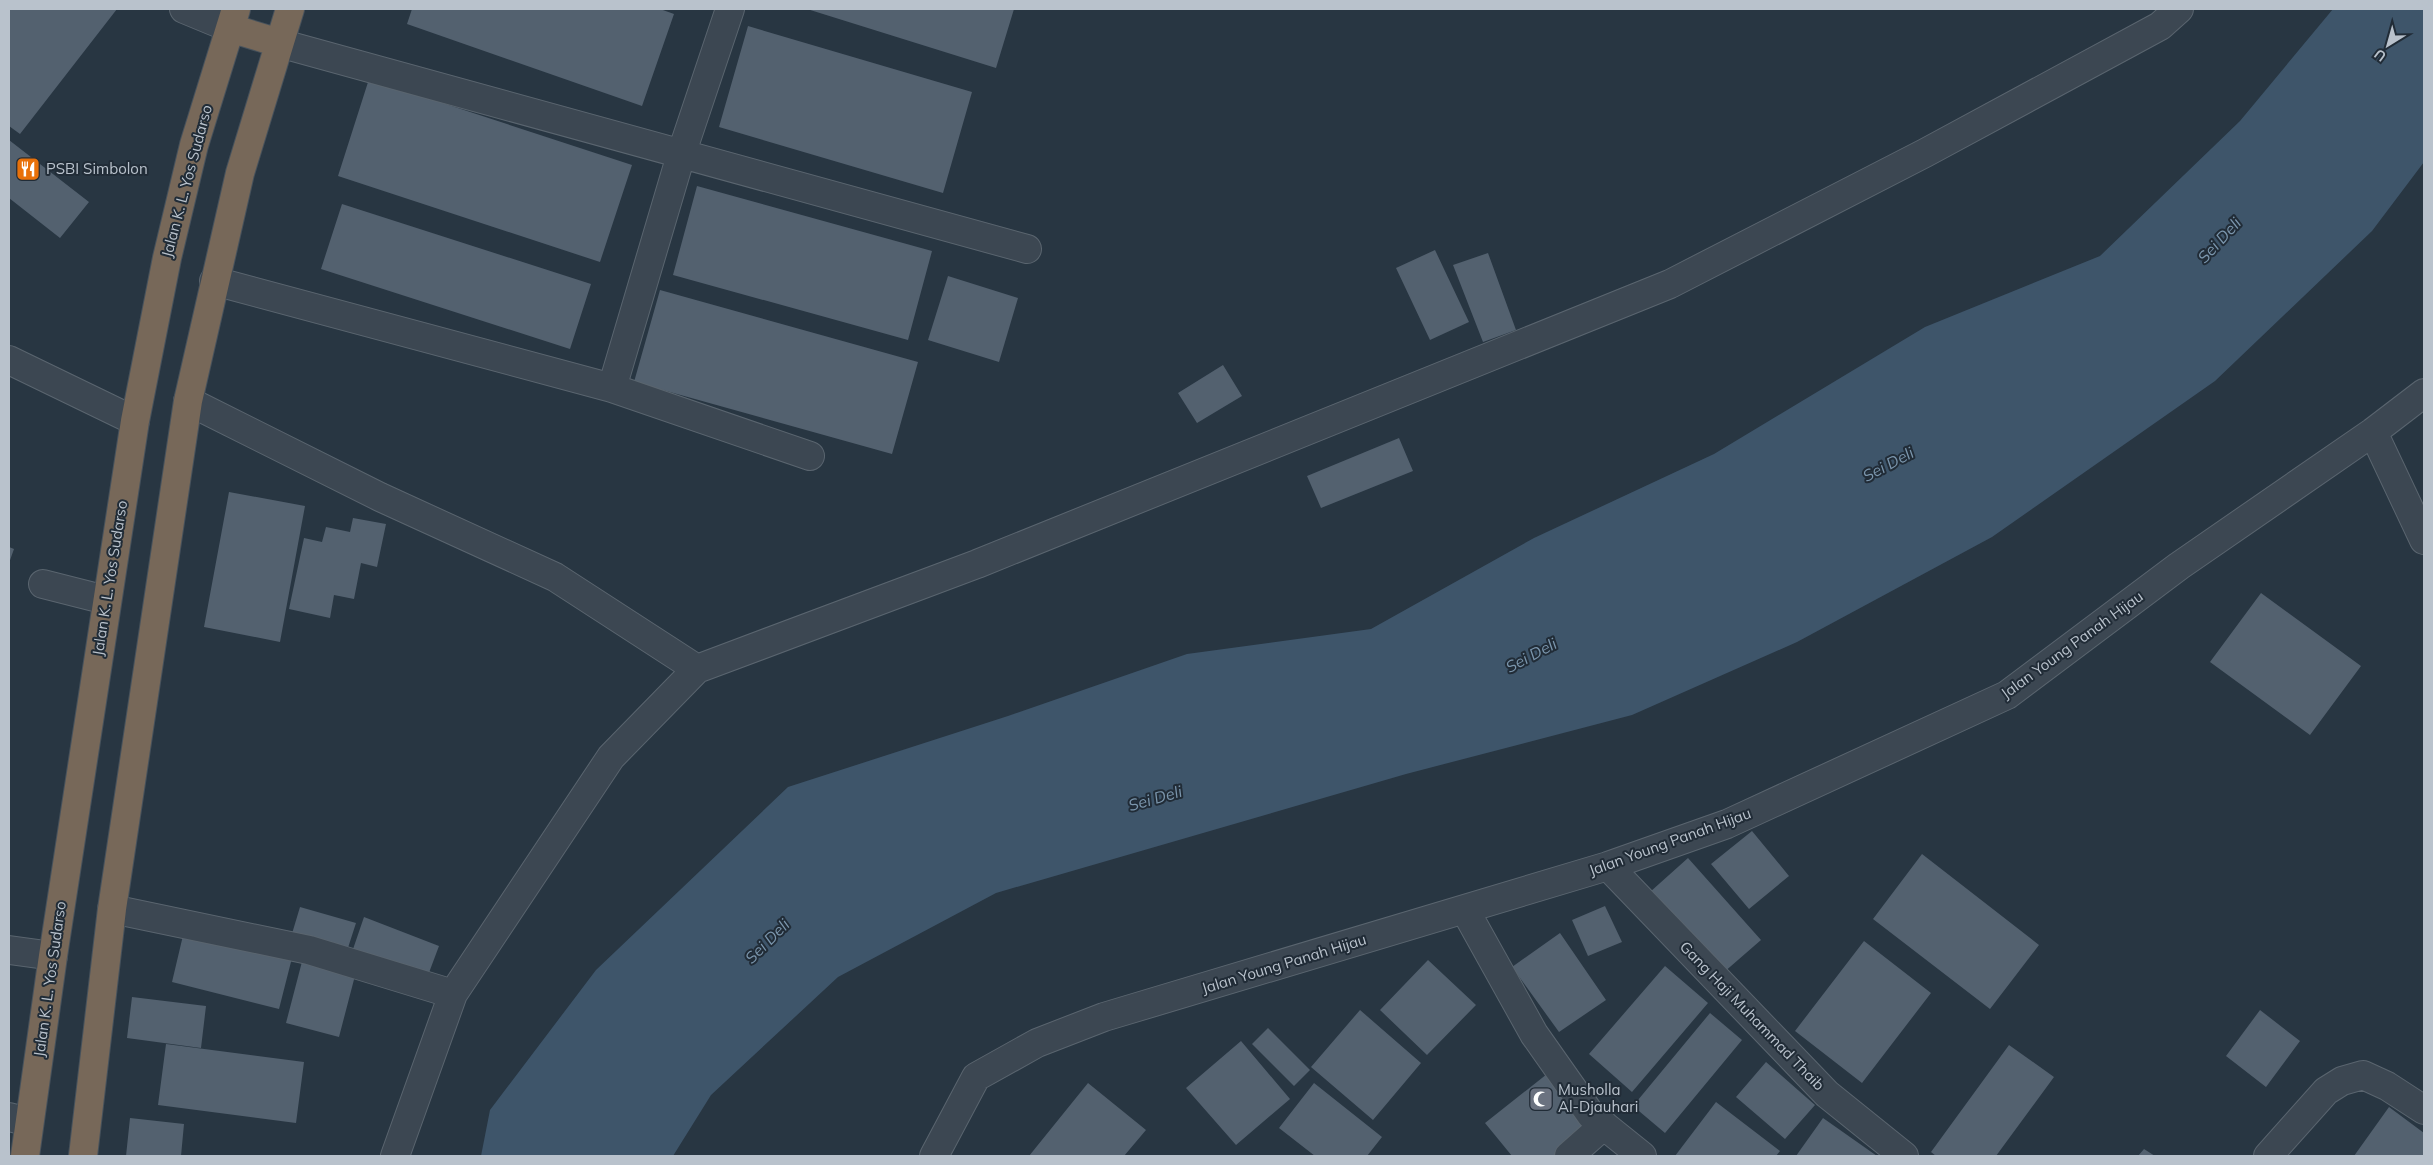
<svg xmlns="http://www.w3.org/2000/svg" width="2433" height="1165" viewBox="0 0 2433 1165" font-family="Mulish,sans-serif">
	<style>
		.water { fill: #3e556a }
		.building { fill: #53616f }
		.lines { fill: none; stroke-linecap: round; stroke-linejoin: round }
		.minor-casing { stroke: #5a656f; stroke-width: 30 }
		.highway-casing { stroke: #47525c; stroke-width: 30 }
		.minor { stroke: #3c4752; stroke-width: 28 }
		.highway { stroke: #776859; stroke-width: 28 }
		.labels { text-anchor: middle; stroke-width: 4; stroke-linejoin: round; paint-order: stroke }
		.poi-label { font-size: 15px; fill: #b9c2cc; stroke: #212c37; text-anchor: start }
		.street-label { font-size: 15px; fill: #b9c2cc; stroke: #212c37 }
		.water-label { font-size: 16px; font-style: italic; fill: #7b96ad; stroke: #212c37 }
	</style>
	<rect width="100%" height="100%" fill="#283642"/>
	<path class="water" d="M 2333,9 L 2424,9 L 2424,162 L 2372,231 L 2215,381 L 1992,537 L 1797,642 L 1632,715 L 1406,774 L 996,893 L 838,977 L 711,1095 L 673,1156 L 481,1156 L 490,1110 L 596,970 L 788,787 L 1008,716 L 1187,654 L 1371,629 L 1534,538 L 1714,454 L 1925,327 L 2100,256 L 2240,121 Z"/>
	<path class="building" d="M 9,9 L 117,9 L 20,134 L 9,126 Z
		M 412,9 L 660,9 L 674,14 L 642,106 L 407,24 Z
		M 807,9 L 1014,9 L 996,68 Z
		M 748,26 L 972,92 L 943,193 L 719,127 Z
		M 369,79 L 632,165 L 600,262 L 338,176 Z
		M 9,140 L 89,202 L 60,238 L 9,198 Z
		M 697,186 L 932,251 L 908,340 L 673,275 Z
		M 342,204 L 591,284 L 570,349 L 321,269 Z
		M 1435,250 L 1469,322 L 1430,340 L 1396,268 Z
		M 1488,253 L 1516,330 L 1483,342 L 1453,265 Z
		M 948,276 L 1018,298 L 999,362 L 928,340 Z
		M 660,290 L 918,362 L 892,454 L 634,382 Z
		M 1223,365 L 1242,396 L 1197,423 L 1178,393 Z
		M 1399,438 L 1413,471 L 1321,508 L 1307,476 Z
		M 229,492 L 305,506 L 280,642 L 204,627 Z
		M 353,518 L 386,524 L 377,567 L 361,563 L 354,599 L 334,595 L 330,618 L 289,609 L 304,538 L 322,542 L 326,527 L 350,532 Z
		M 9,547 L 14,549 L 9,563 Z
		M 2261,593 L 2361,666 L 2310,735 L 2210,662 Z
		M 1752,831 L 1789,876 L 1749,909 L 1711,864 Z
		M 1922,854 L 2039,945 L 1990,1009 L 1873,919 Z
		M 1688,858 L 1761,940 L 1723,973 L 1650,892 Z
		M 1605,906 L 1622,942 L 1588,956 L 1572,920 Z
		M 300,907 L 356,923 L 346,954 L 291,937 Z
		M 364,917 L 439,946 L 427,978 L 351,955 Z
		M 185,927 L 293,954 L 279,1009 L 172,982 Z
		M 1560,933 L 1606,1000 L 1559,1032 L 1512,967 Z
		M 1864,941 L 1931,993 L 1862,1083 L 1795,1031 Z
		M 304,954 L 357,968 L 339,1037 L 286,1023 Z
		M 1428,960 L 1476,1005 L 1427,1055 L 1380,1010 Z
		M 1665,966 L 1708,1003 L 1632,1092 L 1589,1054 Z
		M 132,997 L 206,1006 L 201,1048 L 127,1038 Z
		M 1360,1010 L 1421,1063 L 1373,1120 L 1311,1067 Z
		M 2260,1010 L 2300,1041 L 2266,1087 L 2226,1056 Z
		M 1710,1013 L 1742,1040 L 1665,1133 L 1633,1106 Z
		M 1268,1028 L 1310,1070 L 1294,1086 L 1252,1044 Z
		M 1241,1041 L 1290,1099 L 1236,1145 L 1186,1088 Z
		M 166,1044 L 304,1062 L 296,1123 L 158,1105 Z
		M 2009,1045 L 2054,1077 L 1996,1156 L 1936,1156 L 1931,1152 Z
		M 1766,1062 L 1815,1105 L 1785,1139 L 1736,1097 Z
		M 1547,1074 L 1591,1128 L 1556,1156 L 1512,1156 L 1485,1123 Z
		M 1088,1083 L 1146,1130 L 1124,1156 L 1029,1156 Z
		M 1314,1083 L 1382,1137 L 1367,1156 L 1315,1156 L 1279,1128 Z
		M 1716,1102 L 1780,1151 L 1776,1156 L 1675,1156 Z
		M 2389,1107 L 2424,1133 L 2424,1156 L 2354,1156 Z
		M 130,1118 L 184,1124 L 181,1156 L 126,1156 Z
		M 1823,1118 L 1877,1156 L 1796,1156 Z
		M 2144,1149 L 2155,1156 L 2138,1156 Z"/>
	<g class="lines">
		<g class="minor-casing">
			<path id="minor" d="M 184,9 L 230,28
				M 279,43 L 1027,249
				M 214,281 L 612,388 L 810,456
				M 9,360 L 135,421
				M 612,388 L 681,155 L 730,9
				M 188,401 L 380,497 L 555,577 L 697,669
				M 2373,432 L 2424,540
				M 43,584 L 106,600
				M 1608,866 L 1827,1094 L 1904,1156
				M 112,909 L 309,950 L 453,994
				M 1465,910 L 1534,1034 L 1591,1115 L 1642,1156
				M 9,950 L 53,956
				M 9,1117 L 29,1122
				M 395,1156 L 453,994 L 611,757 L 697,669 L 977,564 L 1670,284 L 1925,153 L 2160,26 L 2179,9
				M 934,1156 L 976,1077 L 1037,1043 L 1104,1017 L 1608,866 L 1727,824 L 2007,695 L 2179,566 L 2373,432 L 2424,393
				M 1569,1156 L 1604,1125
				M 2268,1156 L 2326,1091 L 2342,1081 L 2363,1075 L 2387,1086 L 2424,1110"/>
		</g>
		<g class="highway-casing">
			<path id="highway" d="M 230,28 L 279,43
				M 25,1156 L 53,956 L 135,421 L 167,258 L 194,145 L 236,9
				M 83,1156 L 112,909 L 188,401 L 240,173 L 290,9"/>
		</g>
		<use href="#minor" class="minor"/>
		<use href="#highway" class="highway"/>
	</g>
	<defs>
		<g id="restaurant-square" transform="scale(1.25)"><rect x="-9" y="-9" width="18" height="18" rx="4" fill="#e8710a" stroke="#212c37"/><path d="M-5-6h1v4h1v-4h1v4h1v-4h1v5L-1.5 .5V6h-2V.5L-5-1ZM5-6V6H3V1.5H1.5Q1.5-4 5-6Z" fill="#fff"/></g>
		<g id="mosque-square" transform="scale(1.25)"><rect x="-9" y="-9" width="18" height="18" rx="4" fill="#6b7280" stroke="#212c37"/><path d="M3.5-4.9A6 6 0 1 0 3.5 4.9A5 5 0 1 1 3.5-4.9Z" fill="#fff"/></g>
	</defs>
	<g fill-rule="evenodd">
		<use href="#restaurant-square" x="28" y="169"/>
		<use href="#mosque-square" x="1541" y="1099"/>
	</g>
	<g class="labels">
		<g class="poi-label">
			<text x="46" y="174">PSBI Simbolon</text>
			<text x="1558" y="1095">Musholla<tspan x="1558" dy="17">Al-Djauhari</tspan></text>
		</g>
		<g class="street-label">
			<text transform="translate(187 181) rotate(-75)" y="5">Jalan K. L. Yos Sudarso</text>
			<text transform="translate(110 578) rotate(-81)" y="5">Jalan K. L. Yos Sudarso</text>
			<text transform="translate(2072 645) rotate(-36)" y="5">Jalan Young Panah Hijau</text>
			<text transform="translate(1670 842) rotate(-20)" y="5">Jalan Young Panah Hijau</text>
			<text transform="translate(1284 964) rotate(-17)" y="5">Jalan Young Panah Hijau</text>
			<text transform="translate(50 979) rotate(-82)" y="5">Jalan K. L. Yos Sudarso</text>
			<text transform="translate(1752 1016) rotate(46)" y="5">Gang Haji Muhammad Thaib</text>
		</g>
		<g class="water-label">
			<text transform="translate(2219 240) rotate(-47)" y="6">Sei Deli</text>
			<text transform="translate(1888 464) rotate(-28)" y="6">Sei Deli</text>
			<text transform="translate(1531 655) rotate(-28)" y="6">Sei Deli</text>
			<text transform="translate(1155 798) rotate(-16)" y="6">Sei Deli</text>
			<text transform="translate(767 941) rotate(-45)" y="6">Sei Deli</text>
		</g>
	</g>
	<rect width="2433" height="1165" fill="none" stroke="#b9c2cc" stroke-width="20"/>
	<g transform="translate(2388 45) rotate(217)" stroke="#212c37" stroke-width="4" paint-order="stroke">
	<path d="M0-4L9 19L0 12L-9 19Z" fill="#b9c2cc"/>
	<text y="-8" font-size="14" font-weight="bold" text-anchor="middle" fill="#b9c2cc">U</text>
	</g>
</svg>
